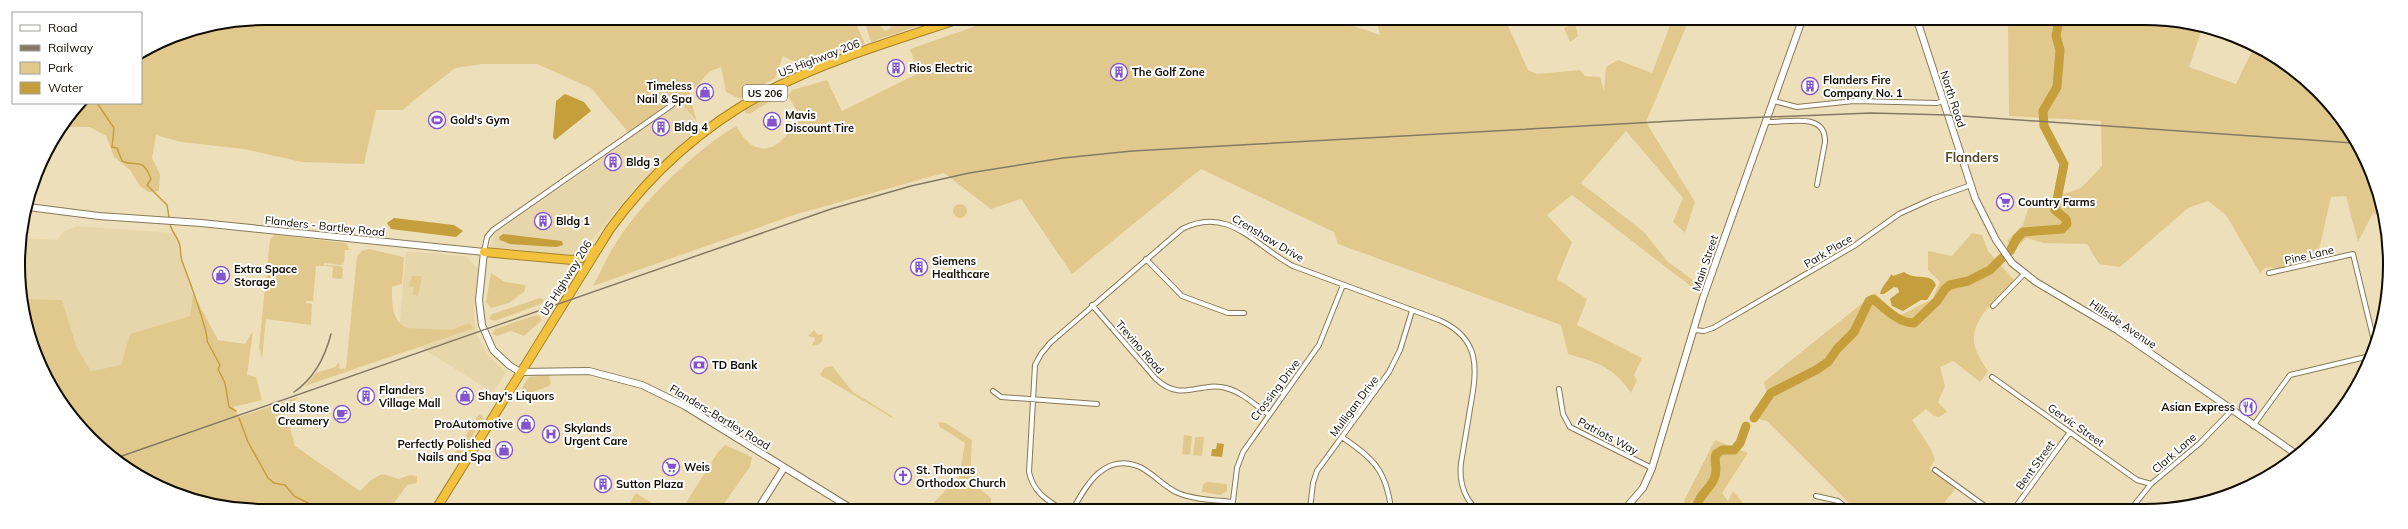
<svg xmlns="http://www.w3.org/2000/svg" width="2408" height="529" viewBox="0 0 2408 529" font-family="Mulish,sans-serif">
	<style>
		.built { fill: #e8d6ab }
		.green { fill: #e1c98e }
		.water { fill: #c49f3c }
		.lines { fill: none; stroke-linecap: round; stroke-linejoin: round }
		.stream { stroke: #c49f3c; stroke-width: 1.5 }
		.river { stroke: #c49f3c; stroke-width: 9 }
		.street-casing { stroke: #877958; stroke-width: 6 }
		.secondary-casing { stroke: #877958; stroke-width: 8 }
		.highway-casing { stroke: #a3822a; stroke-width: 10 }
		.street { stroke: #fff; stroke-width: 4 }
		.secondary { stroke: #fff; stroke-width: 6 }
		.highway { stroke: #f2c23f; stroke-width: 8 }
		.rail { stroke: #847a62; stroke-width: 1.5 }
		.labels { text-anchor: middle; stroke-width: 4; stroke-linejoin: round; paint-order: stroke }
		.shield { fill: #fff; stroke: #58554e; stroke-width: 1 }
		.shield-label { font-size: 10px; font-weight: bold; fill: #110c02 }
		.street-label { font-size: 11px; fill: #110c02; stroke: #fff }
		.poi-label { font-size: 11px; font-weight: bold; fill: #110c02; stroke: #fff; text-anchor: start }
		.quarter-label { font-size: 13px; font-weight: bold; fill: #544728; stroke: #fff }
		.rim { fill: none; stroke: #110c02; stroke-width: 2 }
	</style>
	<rect width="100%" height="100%" fill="#eedfbb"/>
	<path class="built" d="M 677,97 L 699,127 L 635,188 L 579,256 L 491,247 L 495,233 L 621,146 L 631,137 L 628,132 Z
		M 76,226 L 174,233 L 193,293 L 190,316 L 130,334 L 121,365 L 91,371 L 77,348 L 62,300 L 25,299 L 19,249 L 21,238 L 57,240 L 63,232 Z
		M 406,251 L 466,256 L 478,269 L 474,314 L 477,335 L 489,356 L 506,372 L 493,393 L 421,347 L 397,355 Z"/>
	<path class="green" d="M 265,18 L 854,19 L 865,44 L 815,61 L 810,55 L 804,62 L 797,63 L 783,56 L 775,78 L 740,99 L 726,92 L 721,67 L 709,72 L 689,94 L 697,122 L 677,98 L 628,132 L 591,88 L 537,64 L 482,64 L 455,68 L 402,110 L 376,110 L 364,164 L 302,162 L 244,149 L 181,142 L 156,135 L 152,158 L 160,174 L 159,191 L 148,192 L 140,186 L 130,170 L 114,157 L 106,136 L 90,127 L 65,127 L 82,103 L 141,103 L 141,56 L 170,37 Z
		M 893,19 L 917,19 L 921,25 L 871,42 L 866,26 L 879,24 L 885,31 L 890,29 Z
		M 996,19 L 1333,19 L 1380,35 L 1376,19 L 1505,19 L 1528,70 L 1537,74 L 1580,70 L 1585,76 L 1600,77 L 1604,91 L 1606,67 L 1618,60 L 1652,73 L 1672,20 L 1689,20 L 1646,122 L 1695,202 L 1685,233 L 1673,222 L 1683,198 L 1626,131 L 1581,183 L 1644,232 L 1668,262 L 1693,280 L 1697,291 L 1572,195 L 1547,215 L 1572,242 L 1557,279 L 1587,299 L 1577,325 L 1642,358 L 1634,375 L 1637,380 L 1631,393 C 1614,367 1596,362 1568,354 L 1561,325 L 1338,244 L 1334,232 L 1201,169 L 1072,274 L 1021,199 L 991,209 L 944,173 L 797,214 L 593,286 C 601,272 607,256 616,243 C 640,203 696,150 736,126 C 740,132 746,142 752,145 C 774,158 790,132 800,116 L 788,96 L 792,90 L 827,80 L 842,111 L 919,73 L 910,49 Z
		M 2005,20 L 2175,20 L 2202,29 L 2189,67 L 2236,84 L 2254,47 L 2267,51 L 2339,114 L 2382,200 L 2383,220 L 2373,213 L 2358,242 L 2346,196 L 2331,197 L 2317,259 L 2279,270 L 2271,267 L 2265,268 L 2260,273 L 2226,215 L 2208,201 L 2188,208 L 2120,267 L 2099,264 L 2087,244 L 2043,243 L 2027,238 L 2014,249 L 2007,241 L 2023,225 L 2029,206 L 2081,188 L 2102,166 L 2101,121 L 2009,116 L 2008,27 Z
		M 1575,23 L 1578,36 L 1570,42 L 1564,28 Z
		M 773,94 L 778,97 L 749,114 L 745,113 L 745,110 Z
		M953 211a7 7 0 1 1 14 0a7 7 0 1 1-14 0Z
		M 1972,233 L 1982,235 L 1988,251 L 2015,281 C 1998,298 1968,320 1975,347 C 1977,355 1984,364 1988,372 L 1980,382 L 1953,361 L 1940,367 L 1945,386 L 1938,402 L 1947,412 L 1939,417 L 1934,416 L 1926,409 L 1912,420 L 1931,449 L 1935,460 L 1929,469 L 1956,488 L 1939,509 L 1855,509 L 1767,421 L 1755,418 L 1768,398 L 1764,382 L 1875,293 L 1899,316 L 1932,299 L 1940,282 L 1928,270 L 1928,251 L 1952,256 Z
		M 275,235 L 346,243 L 350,250 L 345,250 L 344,263 L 341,265 L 324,263 L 324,266 L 316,266 L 313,301 L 306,301 L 306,303 L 312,304 L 311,325 L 266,319 L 262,359 L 259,347 L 270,239 Z
		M 369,249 L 404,257 L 402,284 L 392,287 C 392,302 391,322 408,328 L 451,330 L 469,323 L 474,328 L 305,386 L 316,373 L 335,367 L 339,362 L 340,369 L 346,368 L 357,256 L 362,251 Z
		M 325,265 L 341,266 L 343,269 L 342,279 L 332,278 L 333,267 L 325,266 Z
		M 491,273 L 505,282 L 526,285 L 524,292 L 509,303 L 491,308 L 486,302 Z
		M 412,276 L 422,276 L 418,296 L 413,295 L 414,287 L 409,286 Z
		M 193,293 L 218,340 L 245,344 L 253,331 L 247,375 L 256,377 L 262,400 L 233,407 L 239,417 L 298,397 L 284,413 L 274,417 L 290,428 L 295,446 L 360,491 L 371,480 L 382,474 L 399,479 L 410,475 L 417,476 L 417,483 L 407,485 L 392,506 L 393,509 L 233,509 L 155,485 L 94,438 L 88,425 L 75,420 L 31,344 L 25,299 L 62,300 L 77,348 L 91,371 L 121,365 L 130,334 L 190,316 Z
		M 540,298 L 544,300 L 541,304 L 495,321 L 489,319 L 492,314 Z
		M 536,315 L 540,316 L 542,320 L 524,336 L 511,331 L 497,336 L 492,334 L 495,329 Z
		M 814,330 L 818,335 L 823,334 L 822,341 L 819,344 L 812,346 L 815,338 L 808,336 Z
		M 832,366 L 853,392 L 892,416 L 894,419 L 820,375 L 824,368 Z
		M 549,375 L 551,383 L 549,386 L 520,397 L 519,393 L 529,377 Z
		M 479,414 L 484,418 L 455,463 L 451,460 Z
		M 938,422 L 946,423 L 972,440 L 970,481 L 991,498 L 991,509 L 931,509 L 934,502 L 959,477 L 965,443 L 940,427 Z
		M 1184,435 L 1192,436 L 1190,455 L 1182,454 Z
		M 1195,437 L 1204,437 L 1202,456 L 1193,455 Z
		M 1715,440 L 1748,453 L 1722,493 L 1728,501 L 1733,491 L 1748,509 L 1685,509 L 1684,501 Z
		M 725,445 L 752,457 L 750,467 L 720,509 L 682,509 L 718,452 Z
		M 1207,482 L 1227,484 L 1227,491 L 1221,495 L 1202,492 L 1203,484 Z
		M 636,493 L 655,505 L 656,508 L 626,509 Z"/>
	<path class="water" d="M 565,94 L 584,102 L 591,111 L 555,140 L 553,137 L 556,101 Z
		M 394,218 L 454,225 L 463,231 L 456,237 L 391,229 L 387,223 Z
		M 503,234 L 562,241 L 563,245 L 556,247 L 510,244 L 500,240 L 499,237 Z
		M 1904,272 C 1916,281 1931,272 1936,285 L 1927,300 L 1921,300 L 1903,311 L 1892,306 L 1890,299 L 1899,292 L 1898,288 L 1894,287 L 1884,294 L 1880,294 C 1882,285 1889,281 1891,274 L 1893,276 Z
		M 1217,443 L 1224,444 L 1222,457 L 1211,456 L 1212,449 L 1216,449 Z"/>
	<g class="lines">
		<path class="stream" d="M 97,103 L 114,128 L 112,147 L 117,148 L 122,161 C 136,168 142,155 151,179 L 147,185 L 167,205 L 169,217
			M 170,224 C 172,233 178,237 180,246 C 181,250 180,256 182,261 C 187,274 209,333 207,341 L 220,365 L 218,369 L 225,383 L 229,407 L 236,411
			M 239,418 L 248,442 L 268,478 L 274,483 L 285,485 L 294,496 L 320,509"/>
		<path class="river" d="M 2010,251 L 2017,238 L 2023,232 L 2062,229 L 2067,224 L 2066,219 L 2055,210 L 2064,164 L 2044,126 L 2043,111 L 2057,87 L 2060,50 L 2056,36 L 2059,20
			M 1754,418 L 1771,393 L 1816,370 L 1828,362 L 1837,349 L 1854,332 L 1869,301 L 1873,299 C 1885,308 1898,323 1914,323 L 1937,301 L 1945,289 L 1950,285 L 1968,281 L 1990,270 L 2002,258
			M 1696,509 C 1698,496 1709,490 1714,479 C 1719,468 1713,462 1716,454 L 1722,450 L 1734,450 L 1740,443 L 1746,426"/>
		<g class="street-casing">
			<path id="street" d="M 1774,101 L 1797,107 L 1854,101 L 1937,103 L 1943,101
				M 1766,122 C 1787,123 1826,111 1825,142 L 1817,185
				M 484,252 L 487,237 L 493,230 L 672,105
				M 1146,259 L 1182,296 L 1228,313 L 1244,313
				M 2269,273 L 2353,254 L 2374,341
				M 1092,305 L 1156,379 C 1182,403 1199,381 1226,388 C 1242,392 1255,405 1268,414
				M 1993,306 L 2024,274
				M 1694,330 L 1704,331 L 1713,328 L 1854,246 L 1899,214 L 1932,199 L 1971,185
				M 1992,377 L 2137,480 L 2151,484
				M 1559,389 L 1563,414 L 1570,427 L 1652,468
				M 993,391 L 1001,397 L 1097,404
				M 2253,426 L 2290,375 L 2370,356
				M 1342,437 C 1373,459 1386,469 1391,509
				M 1935,470 L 1989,509
				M 1816,496 L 1838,501 L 1848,509
				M 1061,509 C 1045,499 1033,491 1029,472 L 1035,365 L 1041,354 L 1050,343 L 1182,229 C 1229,205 1255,246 1293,266 L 1439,320 C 1482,339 1477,370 1470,409 C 1467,427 1464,445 1461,463 C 1459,481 1463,496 1476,509
				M 1073,509 C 1087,484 1105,452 1140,467 C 1154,474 1164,487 1178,493 C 1195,500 1215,500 1233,502
				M 1232,509 L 1237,468 L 1243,452 L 1319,345 L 1343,285
				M 1310,509 L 1313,483 L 1317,471 L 1389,372 L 1400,350 L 1412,311
				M 2014,509 L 2070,432
				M 2131,509 L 2151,484 L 2200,443 L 2231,411"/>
		</g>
		<g class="secondary-casing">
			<path id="secondary" d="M 1917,20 L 1975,198 L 1996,240 L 2012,263 L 2036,282 L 2117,330 L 2296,454
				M 28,207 L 99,216 L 201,223 L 484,252 L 479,300 L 482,325 L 493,350 L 509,365 L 520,372 L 589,371 L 642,385 L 685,406 L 852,509
				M 758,509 L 784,468
				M 1625,509 L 1643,488 L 1652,468 L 1703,298 L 1802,20"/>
		</g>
		<g class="highway-casing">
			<path id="highway" d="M 484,252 L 572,260 L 581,258 L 596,249
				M 436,509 L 610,229 C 653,170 709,121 774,88 C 833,58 897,40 959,19"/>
		</g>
		<use href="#street" class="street"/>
		<use href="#secondary" class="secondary"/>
		<use href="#highway" class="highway"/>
		<path class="rail" d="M 294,392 C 315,378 325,357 331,334
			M 119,457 L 831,209 L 911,186 L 969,173 L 1063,158 L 1132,151 L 1692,120 L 1871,113 L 1948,115 L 2353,143"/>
	</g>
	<defs>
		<g id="building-ring" transform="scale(0.9)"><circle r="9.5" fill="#fff" stroke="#8354cd" stroke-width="1.5"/><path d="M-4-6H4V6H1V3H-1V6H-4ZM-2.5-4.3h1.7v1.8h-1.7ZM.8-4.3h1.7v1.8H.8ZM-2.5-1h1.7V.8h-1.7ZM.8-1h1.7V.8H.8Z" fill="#8354cd"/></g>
		<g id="shop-ring" transform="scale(0.9)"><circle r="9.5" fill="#fff" stroke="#8354cd" stroke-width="1.5"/><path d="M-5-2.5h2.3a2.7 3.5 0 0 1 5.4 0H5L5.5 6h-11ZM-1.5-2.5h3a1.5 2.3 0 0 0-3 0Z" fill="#8354cd"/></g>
		<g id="stadium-ring" transform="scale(0.9)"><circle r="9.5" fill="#fff" stroke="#8354cd" stroke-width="1.5"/><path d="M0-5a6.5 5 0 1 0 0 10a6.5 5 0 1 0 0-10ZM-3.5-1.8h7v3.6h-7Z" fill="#8354cd"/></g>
		<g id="supermarket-ring" transform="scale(0.9)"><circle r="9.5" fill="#fff" stroke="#8354cd" stroke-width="1.5"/><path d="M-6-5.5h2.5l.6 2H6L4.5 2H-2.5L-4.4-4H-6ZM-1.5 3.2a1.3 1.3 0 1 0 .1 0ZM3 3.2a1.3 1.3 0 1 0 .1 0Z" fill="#8354cd"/></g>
		<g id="bank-ring" transform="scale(0.9)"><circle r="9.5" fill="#fff" stroke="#8354cd" stroke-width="1.5"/><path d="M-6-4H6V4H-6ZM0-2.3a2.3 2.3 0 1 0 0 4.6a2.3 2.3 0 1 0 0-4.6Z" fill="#8354cd"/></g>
		<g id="restaurant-ring" transform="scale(0.9)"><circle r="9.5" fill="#fff" stroke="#8354cd" stroke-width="1.5"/><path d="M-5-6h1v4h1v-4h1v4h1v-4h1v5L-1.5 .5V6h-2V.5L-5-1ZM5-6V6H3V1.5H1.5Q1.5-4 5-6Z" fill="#8354cd"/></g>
		<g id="cafe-ring" transform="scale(0.9)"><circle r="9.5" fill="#fff" stroke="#8354cd" stroke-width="1.5"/><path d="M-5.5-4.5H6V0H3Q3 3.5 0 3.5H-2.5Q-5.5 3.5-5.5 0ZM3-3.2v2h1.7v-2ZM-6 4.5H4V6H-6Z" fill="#8354cd"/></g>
		<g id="hospital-ring" transform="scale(0.9)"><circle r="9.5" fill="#fff" stroke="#8354cd" stroke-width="1.5"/><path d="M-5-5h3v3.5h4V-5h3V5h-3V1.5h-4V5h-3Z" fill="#8354cd"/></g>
		<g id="church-ring" transform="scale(0.9)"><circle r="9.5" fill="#fff" stroke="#8354cd" stroke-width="1.5"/><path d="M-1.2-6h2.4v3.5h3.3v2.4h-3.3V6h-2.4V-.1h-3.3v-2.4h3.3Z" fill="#8354cd"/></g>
	</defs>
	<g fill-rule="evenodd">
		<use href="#building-ring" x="896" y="68"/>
		<use href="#building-ring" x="1119" y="72"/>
		<use href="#building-ring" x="1810" y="86"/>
		<use href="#shop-ring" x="705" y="92"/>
		<use href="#stadium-ring" x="437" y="120"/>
		<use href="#shop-ring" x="772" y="121"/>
		<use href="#building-ring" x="661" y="127"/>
		<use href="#building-ring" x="613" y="162"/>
		<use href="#supermarket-ring" x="2005" y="202"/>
		<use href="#building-ring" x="543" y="221"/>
		<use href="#building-ring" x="919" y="267"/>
		<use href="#shop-ring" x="221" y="275"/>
		<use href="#bank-ring" x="699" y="365"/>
		<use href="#building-ring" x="366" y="396"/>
		<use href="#shop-ring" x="465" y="396"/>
		<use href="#restaurant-ring" x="2248" y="407"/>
		<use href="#cafe-ring" x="342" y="414"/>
		<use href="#shop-ring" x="526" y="424"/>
		<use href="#hospital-ring" x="551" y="434"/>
		<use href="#shop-ring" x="504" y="450"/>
		<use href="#supermarket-ring" x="671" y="467"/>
		<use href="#church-ring" x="903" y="476"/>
		<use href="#building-ring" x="603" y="484"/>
	</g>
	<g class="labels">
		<rect class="shield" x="743" y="85" width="44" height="16" rx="3"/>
		<g class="shield-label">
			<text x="765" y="97">US 206</text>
		</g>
		<g class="street-label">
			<text transform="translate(819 58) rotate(-21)" y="4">US Highway 206</text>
			<text transform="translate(1953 99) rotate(72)" y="4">North Road</text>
			<text transform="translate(325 226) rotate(6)" y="4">Flanders - Bartley Road</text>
			<text transform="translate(1268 238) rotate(31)" y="4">Crenshaw Drive</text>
			<text transform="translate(1828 251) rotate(-31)" y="4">Park Place</text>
			<text transform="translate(2309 255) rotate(-13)" y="4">Pine Lane</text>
			<text transform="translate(1705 263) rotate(-71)" y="4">Main Street</text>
			<text transform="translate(566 278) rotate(-58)" y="4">US Highway 206</text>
			<text transform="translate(2123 324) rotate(34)" y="4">Hillside Avenue</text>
			<text transform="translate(1140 347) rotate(49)" y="4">Trevino Road</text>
			<text transform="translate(1275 390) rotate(-53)" y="4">Crossing Drive</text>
			<text transform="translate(1354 406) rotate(-53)" y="4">Mulligan Drive</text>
			<text transform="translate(720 417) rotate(31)" y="4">Flanders-Bartley Road</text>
			<text transform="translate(2076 425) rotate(35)" y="4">Gervic Street</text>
			<text transform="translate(1608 436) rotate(28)" y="4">Patriots Way</text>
			<text transform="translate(2174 453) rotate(-41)" y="4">Clark Lane</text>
			<text transform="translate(2035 465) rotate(-54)" y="4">Bent Street</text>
		</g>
		<g class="poi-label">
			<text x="909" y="72">Rios Electric</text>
			<text x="1132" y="76">The Golf Zone</text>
			<text x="1823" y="84">Flanders Fire<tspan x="1823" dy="13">Company No. 1</tspan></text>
			<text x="692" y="90" text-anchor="end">Timeless<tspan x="692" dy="13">Nail &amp; Spa</tspan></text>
			<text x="785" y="119">Mavis<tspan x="785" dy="13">Discount Tire</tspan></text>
			<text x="450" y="124">Gold's Gym</text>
			<text x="674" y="131">Bldg 4</text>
			<text x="626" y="166">Bldg 3</text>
			<text x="2018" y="206">Country Farms</text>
			<text x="556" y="225">Bldg 1</text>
			<text x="932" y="265">Siemens<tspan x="932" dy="13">Healthcare</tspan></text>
			<text x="234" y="273">Extra Space<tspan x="234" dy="13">Storage</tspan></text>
			<text x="712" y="369">TD Bank</text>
			<text x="379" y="394">Flanders<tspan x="379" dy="13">Village Mall</tspan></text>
			<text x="478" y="400">Shay's Liquors</text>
			<text x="2235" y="411" text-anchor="end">Asian Express</text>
			<text x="329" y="412" text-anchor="end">Cold Stone<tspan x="329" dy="13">Creamery</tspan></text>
			<text x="513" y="428" text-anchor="end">ProAutomotive</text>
			<text x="564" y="432">Skylands<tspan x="564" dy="13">Urgent Care</tspan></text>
			<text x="491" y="448" text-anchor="end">Perfectly Polished<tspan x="491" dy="13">Nails and Spa</tspan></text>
			<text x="684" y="471">Weis</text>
			<text x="916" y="474">St. Thomas<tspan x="916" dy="13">Orthodox Church</tspan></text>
			<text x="616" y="488">Sutton Plaza</text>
		</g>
		<g class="quarter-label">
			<text x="1972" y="162">Flanders</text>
		</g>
	</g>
	<path d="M0 0H2408V529H0ZM264 25H2144A239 239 0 0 1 2383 264V265A239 239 0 0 1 2144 504H264A239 239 0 0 1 25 265V264A239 239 0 0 1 264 25Z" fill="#fff" fill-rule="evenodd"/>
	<path class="rim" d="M264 25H2144A239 239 0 0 1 2383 264V265A239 239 0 0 1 2144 504H264A239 239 0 0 1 25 265V264A239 239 0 0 1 264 25Z"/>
	<rect x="12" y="12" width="130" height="92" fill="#ffffff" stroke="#a09e9a"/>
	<rect x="20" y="25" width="20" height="6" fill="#ffffff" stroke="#a09e9a"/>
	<text x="48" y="32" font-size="12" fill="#110c02">Road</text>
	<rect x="20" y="45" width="20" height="6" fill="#847a62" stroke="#a09e9a"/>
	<text x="48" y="52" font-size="12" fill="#110c02">Railway</text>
	<rect x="20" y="62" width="20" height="12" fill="#e1c98e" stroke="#a09e9a"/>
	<text x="48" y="72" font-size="12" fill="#110c02">Park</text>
	<rect x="20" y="82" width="20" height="12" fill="#c49f3c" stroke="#a09e9a"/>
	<text x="48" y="92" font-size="12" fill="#110c02">Water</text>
</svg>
